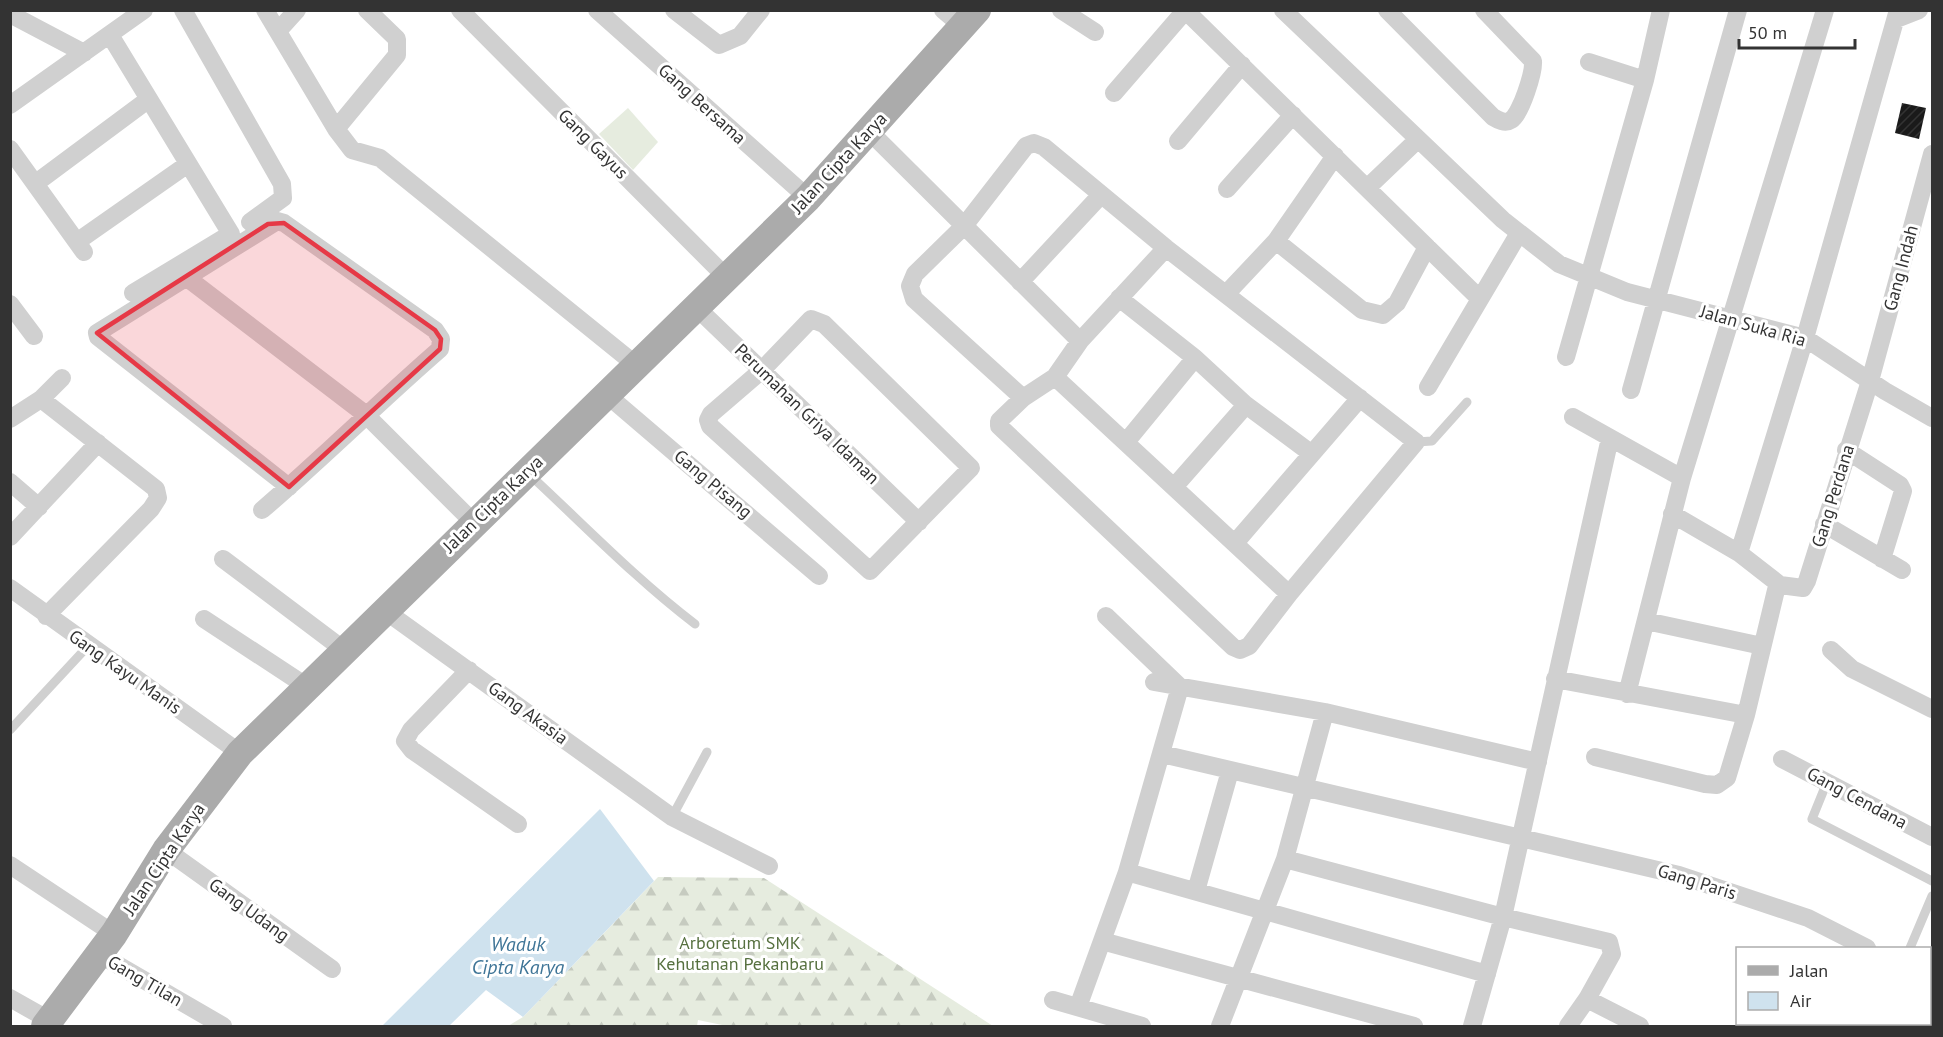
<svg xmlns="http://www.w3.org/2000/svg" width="1943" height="1037" viewBox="0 0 1943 1037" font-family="'PT Sans',sans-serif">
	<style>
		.grass { fill: #e6ecdf }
		.forest { fill: url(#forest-firs) }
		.water { fill: #cfe2ee }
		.building { fill: url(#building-hatch) }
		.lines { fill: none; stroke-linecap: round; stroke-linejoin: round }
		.lane { stroke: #d0d0d0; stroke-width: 9 }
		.street { stroke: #d0d0d0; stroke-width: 18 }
		.primary { stroke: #ababab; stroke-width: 28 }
		.marked { fill: #e63946; fill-opacity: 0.2; stroke: #e63946; stroke-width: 4.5; stroke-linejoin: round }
		.labels { text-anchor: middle; stroke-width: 6; stroke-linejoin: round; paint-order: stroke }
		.street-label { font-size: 18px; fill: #333; stroke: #fff }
		.park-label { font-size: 18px; fill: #56703f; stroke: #fff }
		.water-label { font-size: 20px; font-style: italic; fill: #3f7597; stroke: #fff }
	</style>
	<defs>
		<pattern id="forest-firs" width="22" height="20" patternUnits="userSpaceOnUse" patternTransform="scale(1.5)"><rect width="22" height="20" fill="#e6ecdf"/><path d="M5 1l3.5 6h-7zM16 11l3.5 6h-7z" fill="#c6cbc0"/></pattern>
		<pattern id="building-hatch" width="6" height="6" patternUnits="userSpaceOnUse" patternTransform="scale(1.5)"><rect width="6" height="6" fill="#1a1a1a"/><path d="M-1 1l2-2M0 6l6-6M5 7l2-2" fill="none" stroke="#333"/></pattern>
	</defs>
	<rect width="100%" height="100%" fill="#fff"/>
	<path class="grass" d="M 628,108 L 658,142 L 633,170 L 599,134 Z"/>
	<path class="forest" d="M 658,877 L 764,878 L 993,1026 L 727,1026 L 698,1020 L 697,1026 L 508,1026 L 523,1017 Z"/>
	<path class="water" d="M 600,809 L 654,881 L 523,1017 L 486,990 L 449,1026 L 382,1026 Z"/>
	<path class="building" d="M 1902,103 L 1926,108 L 1919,139 L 1895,133 Z"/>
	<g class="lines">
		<path class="lane" d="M 1416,442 L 1432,441 L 1467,402
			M 530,475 C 584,525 636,579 695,624
			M 10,730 L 88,646
			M 1827,782 L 1812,819 L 1932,881
			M 672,817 L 707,752
			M 1910,948 L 1932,896"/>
		<path class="street" d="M 183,10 L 282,184 L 283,198 L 250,222
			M 265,10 L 336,129 L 352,150 L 380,158 L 636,365
			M 460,10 L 726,277
			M 597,10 L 808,198
			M 674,10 L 719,45 L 740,36 L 761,10
			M 943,10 L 963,27
			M 1061,10 L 1095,32
			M 1185,10 L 1480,299
			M 1283,10 L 1503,220 L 1559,264 L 1627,292 L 1805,338 L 1885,391 L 1932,418
			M 1387,10 L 1493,117 C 1498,120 1505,124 1511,120 C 1521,114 1534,72 1533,61 L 1484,10
			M 10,14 L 84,53
			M 1896,19 L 1919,10
			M 278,31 L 297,10
			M 110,35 L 231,234
			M 1589,62 L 1645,80
			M 1114,93 L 1184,12
			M 10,105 L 144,10
			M 336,129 L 397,55 L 397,39 L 367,10
			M 870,132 L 1080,341
			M 1178,141 L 1242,65
			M 10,149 L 84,252
			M 36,183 L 149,99
			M 1367,188 L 1411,146
			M 1227,189 L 1293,115
			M 78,241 L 188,164
			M 1276,241 L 1362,310 L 1383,315 L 1397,303 L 1427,247
			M 186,277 L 365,414 L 474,523
			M 1020,282 L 1100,196
			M 133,293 L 224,238
			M 1227,293 L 1276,241 L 1335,156
			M 1119,298 L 1195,358 L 1126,442
			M 10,304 L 34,336
			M 696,307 L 919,522
			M 811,319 L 824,324 L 971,468 L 870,571 L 710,426 L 708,420 L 711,414 L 762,370 Z
			M 1566,357 L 1645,80 L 1661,10
			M 1195,358 L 1246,405 L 1312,454
			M 1055,377 L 1289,594 L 1416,442 L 1166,248 L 1044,147 L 1034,143 L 1026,146 L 964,226 L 915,274 L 910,286 L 914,299 L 1023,398 L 1055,377 L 1080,341 L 1166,248
			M 1428,387 L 1519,233
			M 1631,390 L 1738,10
			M 606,394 L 819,576
			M 1023,398 L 999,421 L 999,426 L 1233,647 L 1240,650 L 1249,646 L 1289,594
			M 41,399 L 156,489 L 158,498 L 151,509 L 46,616
			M 1573,417 L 1682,478
			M 10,419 L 41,399 L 62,378
			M 1846,450 L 1900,485 L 1903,491 L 1882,559
			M 10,482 L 39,507
			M 1174,487 L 1246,405
			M 262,510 C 323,458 380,401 440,349 L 441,339 L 435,330 L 284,223 L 277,221 L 97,333 L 98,337 L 289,487
			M 1824,524 L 1902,570
			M 10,537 L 98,443
			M 1235,543 L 1360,398
			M 1739,553 L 1805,338 L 1898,10
			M 223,559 L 344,650
			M 1780,585 L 1803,588 L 1807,581 L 1870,381 L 1932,154
			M 10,588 L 240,753
			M 384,610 L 672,817 L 769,866
			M 204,619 L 306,686
			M 1646,621 L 1762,646
			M 1831,650 L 1852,669 L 1932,709
			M 469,670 L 411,730 L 405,741 L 412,750 L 518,824
			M 1555,679 L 1746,715
			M 1154,682 L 1325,712 L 1538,762
			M 1627,694 L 1682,478 L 1825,10
			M 1162,754 L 1679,875 L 1808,918 L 1867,948
			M 1595,757 L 1705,784 L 1717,785 L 1727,778 L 1746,715 L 1776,590 L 1780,585 L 1739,553 L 1672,514
			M 1782,759 L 1932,837
			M 166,850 L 332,969
			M 1285,859 L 1503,917 L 1609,942 L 1612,954 L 1587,999 L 1568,1026
			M 10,865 L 114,934
			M 1127,872 L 1487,974
			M 1196,891 L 1230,771
			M 1102,941 L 1414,1026
			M 99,954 L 223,1026
			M 1930,983 L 1932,985
			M 10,998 L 49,1020
			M 1587,999 L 1640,1026
			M 1053,1000 L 1142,1026
			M 1078,1007 L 1127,872 L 1180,687 L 1106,616
			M 1220,1026 L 1285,859 L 1325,712
			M 1472,1026 L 1503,917 L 1610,438"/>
		<path class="primary" d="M 45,1026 L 114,934 L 166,850 L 240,753 L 808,198 L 977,10"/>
	</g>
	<path class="marked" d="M 284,223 L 435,330 L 441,339 L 440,349 L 289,487 L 97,333 L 268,224 Z"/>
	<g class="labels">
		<g class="street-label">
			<text transform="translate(702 104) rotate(42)" y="6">Gang Bersama</text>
			<text transform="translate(593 144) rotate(45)" y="6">Gang Gayus</text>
			<text transform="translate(839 163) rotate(-47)" y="6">Jalan Cipta Karya</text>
			<text transform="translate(1901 268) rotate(-75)" y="6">Gang Indah</text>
			<text transform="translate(1753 326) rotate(16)" y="6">Jalan Suka Ria</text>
			<text transform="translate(807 414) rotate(44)" y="6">Perumahan Griya Idaman</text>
			<text transform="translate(713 484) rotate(40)" y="6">Gang Pisang</text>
			<text transform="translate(1833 496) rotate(-73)" y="6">Gang Perdana</text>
			<text transform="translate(493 504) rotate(-44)" y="6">Jalan Cipta Karya</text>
			<text transform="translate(125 672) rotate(35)" y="6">Gang Kayu Manis</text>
			<text transform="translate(528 713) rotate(36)" y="6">Gang Akasia</text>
			<text transform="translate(1857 798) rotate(28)" y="6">Gang Cendana</text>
			<text transform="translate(164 859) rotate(-56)" y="6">Jalan Cipta Karya</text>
			<text transform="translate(1697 882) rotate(17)" y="6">Gang Paris</text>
			<text transform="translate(249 910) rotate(36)" y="6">Gang Udang</text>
			<text transform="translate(145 981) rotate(30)" y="6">Gang Tilan</text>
		</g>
		<g class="park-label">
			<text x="740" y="949">Arboretum SMK<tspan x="740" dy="21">Kehutanan Pekanbaru</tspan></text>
		</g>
		<g class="water-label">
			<text x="518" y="951">Waduk<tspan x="518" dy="23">Cipta Karya</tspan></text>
		</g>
	</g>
	<rect width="1943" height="1037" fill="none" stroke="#333333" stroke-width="24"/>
	<rect x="1736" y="947" width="195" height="78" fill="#ffffff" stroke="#adadad" stroke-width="1.5"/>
	<rect x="1748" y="966" width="30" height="9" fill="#ababab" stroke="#adadad" stroke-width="1.5"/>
	<text x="1790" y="977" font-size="18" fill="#333333">Jalan</text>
	<rect x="1748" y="992" width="30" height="18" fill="#cfe2ee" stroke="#adadad" stroke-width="1.5"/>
	<text x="1790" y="1007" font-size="18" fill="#333333">Air</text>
	<path d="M1739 39v9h116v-9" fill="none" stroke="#333333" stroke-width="3"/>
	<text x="1748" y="39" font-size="18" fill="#333333" stroke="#ffffff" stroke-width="4.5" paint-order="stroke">50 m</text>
</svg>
